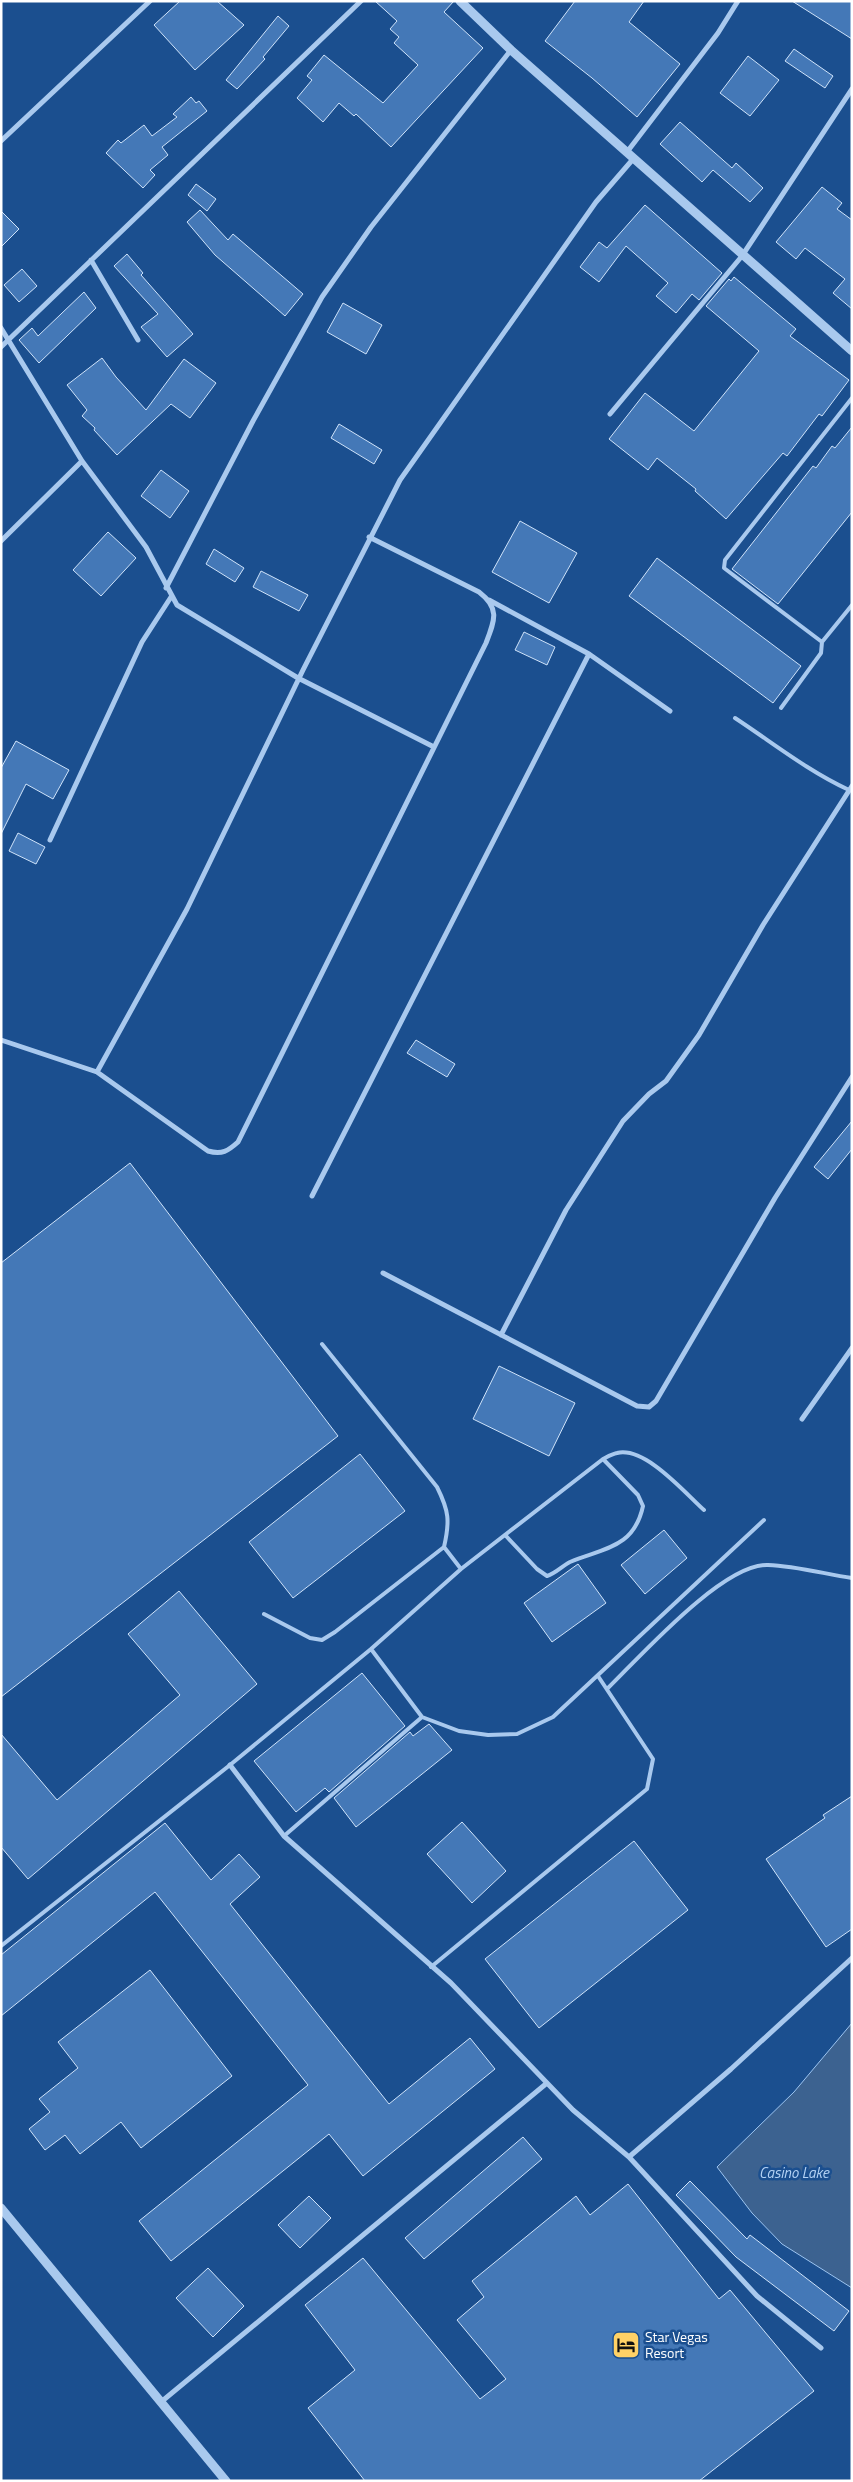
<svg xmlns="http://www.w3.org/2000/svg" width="853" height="2482" viewBox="0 0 853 2482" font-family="'Titillium Web',sans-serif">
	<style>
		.water { fill: #3c6290; stroke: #9cc4f0 }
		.building { fill: #4478b7; stroke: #cfe3fa }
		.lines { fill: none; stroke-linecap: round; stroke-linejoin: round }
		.service { stroke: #a9c9ee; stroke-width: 4 }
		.minor { stroke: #a9c9ee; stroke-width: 5 }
		.tertiary { stroke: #a9c9ee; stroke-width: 9 }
		.labels { text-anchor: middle; stroke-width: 5; stroke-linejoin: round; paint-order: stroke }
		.poi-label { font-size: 14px; fill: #fff; stroke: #1b4f8f; text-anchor: start }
		.water-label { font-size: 15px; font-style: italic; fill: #b5d3f5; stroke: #1b4f8f }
	</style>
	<rect width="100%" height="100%" fill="#1b4f8f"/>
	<path class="water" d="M 852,2023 L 852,2288 L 782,2244 L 752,2213 L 717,2167 L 794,2092 Z"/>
	<path class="building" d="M 180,1 L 217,1 L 244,25 L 195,70 L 154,25 Z
		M 375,1 L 454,1 L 444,12 L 483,48 L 391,147 L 356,114 L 354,116 L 339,103 L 323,122 L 297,98 L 312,80 L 307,76 L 324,55 L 383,103 L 418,65 L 394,43 L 399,37 L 390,29 L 397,21 Z
		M 575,1 L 644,1 L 629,22 L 680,64 L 637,117 L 592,78 L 545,41 Z
		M 792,1 L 852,1 L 852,39 Z
		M 278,16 L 289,26 L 263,57 L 265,59 L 237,89 L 226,80 Z
		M 794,49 L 833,76 L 825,88 L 785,61 Z
		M 748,56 L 779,80 L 750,116 L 720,93 Z
		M 191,97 L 196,103 L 199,101 L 207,111 L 162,147 L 168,155 L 150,170 L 155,175 L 143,188 L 106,153 L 118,140 L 121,143 L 144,125 L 152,136 L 177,117 L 173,114 Z
		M 680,122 L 732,168 L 736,163 L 763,188 L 750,202 L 713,170 L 702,182 L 660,144 Z
		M 196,184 L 216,199 L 207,211 L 188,195 Z
		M 822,187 L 842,203 L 837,209 L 852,220 L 852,309 L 833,293 L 845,279 L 805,248 L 796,259 L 776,242 Z
		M 645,205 L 722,273 L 699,300 L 692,294 L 676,313 L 656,296 L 668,283 L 626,246 L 599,282 L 580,267 L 599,242 L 607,248 Z
		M 200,210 L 228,240 L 233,234 L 303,294 L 285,316 L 215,255 L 187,222 Z
		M 1,211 L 19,229 L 1,247 Z
		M 127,254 L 143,273 L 141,275 L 193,334 L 167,357 L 141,327 L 158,314 L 114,266 Z
		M 22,269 L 37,286 L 19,302 L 4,285 Z
		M 734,277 L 796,329 L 790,336 L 849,380 L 822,416 L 819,414 L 787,456 L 783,453 L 726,519 L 695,491 L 696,489 L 657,458 L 648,470 L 609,439 L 645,393 L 694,431 L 759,351 L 706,306 L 729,279 L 731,281 Z
		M 84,292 L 96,308 L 39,363 L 19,340 L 32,328 L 38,336 Z
		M 343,303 L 382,325 L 366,354 L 327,332 Z
		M 102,358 L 116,377 L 146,410 L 184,359 L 216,383 L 190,418 L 171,404 L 117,455 L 94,430 L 95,428 L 82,416 L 87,410 L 67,385 Z
		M 339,424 L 382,450 L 374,464 L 331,438 Z
		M 852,427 L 852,512 L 778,604 L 732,569 L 813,466 L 816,468 L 832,446 L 835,448 Z
		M 161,470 L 189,491 L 170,518 L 141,496 Z
		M 520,521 L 577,553 L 549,603 L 492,572 Z
		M 108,532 L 136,558 L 101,596 L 73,570 Z
		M 214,549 L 244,568 L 235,582 L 206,564 Z
		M 657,558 L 801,666 L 773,703 L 629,596 Z
		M 261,571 L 308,595 L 299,611 L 253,587 Z
		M 524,632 L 555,647 L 547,665 L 515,650 Z
		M 16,741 L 69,770 L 53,799 L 26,784 L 1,834 L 1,768 Z
		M 18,833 L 45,847 L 36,864 L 9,851 Z
		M 416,1040 L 455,1064 L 447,1077 L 407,1053 Z
		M 852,1121 L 852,1149 L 828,1179 L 814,1167 Z
		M 130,1163 L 338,1436 L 1,1697 L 1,1263 Z
		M 499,1366 L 575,1403 L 549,1456 L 473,1419 Z
		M 360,1454 L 405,1511 L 293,1598 L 249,1542 Z
		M 664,1530 L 687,1558 L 645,1594 L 621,1565 Z
		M 578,1564 L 606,1603 L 552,1642 L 524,1603 Z
		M 179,1591 L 257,1684 L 28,1879 L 1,1847 L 1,1734 L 57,1800 L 180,1695 L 128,1634 Z
		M 362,1673 L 405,1726 L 329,1792 L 325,1788 L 296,1812 L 254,1761 Z
		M 429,1724 L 452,1750 L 356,1827 L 334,1798 L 410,1732 L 413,1736 Z
		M 852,1796 L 852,1929 L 826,1947 L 766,1859 L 825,1818 L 823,1815 Z
		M 462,1822 L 506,1871 L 472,1903 L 427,1854 Z
		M 165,1823 L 211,1880 L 239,1854 L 260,1877 L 230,1904 L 389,2104 L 470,2038 L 495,2069 L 363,2176 L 329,2134 L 171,2261 L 139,2221 L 308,2085 L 155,1892 L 1,2016 L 1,1955 Z
		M 634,1841 L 688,1910 L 539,2028 L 485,1959 Z
		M 150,1970 L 232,2076 L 141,2148 L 121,2122 L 80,2154 L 65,2135 L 45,2150 L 29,2129 L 50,2112 L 39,2099 L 78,2068 L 58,2042 Z
		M 523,2137 L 542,2159 L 424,2259 L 405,2238 Z
		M 690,2181 L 747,2239 L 750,2235 L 849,2311 L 834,2331 L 736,2257 L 676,2195 Z
		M 628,2184 L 719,2299 L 730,2290 L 814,2391 L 699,2481 L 365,2481 L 308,2408 L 355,2370 L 305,2305 L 363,2258 L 480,2399 L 506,2379 L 457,2320 L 484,2297 L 472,2281 L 576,2196 L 590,2215 Z
		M 309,2196 L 331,2218 L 300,2248 L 278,2225 Z
		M 208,2268 L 244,2306 L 213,2337 L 176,2298 Z"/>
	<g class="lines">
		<path class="service" d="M 822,642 L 852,605
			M 781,708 L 821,653 L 822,642 L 724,568 L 725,560 L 852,398
			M 735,718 C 773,743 808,771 849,790
			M 322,1344 L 437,1487 C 449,1511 450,1521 444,1547 L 461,1569
			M 506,1536 L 537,1569 L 547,1576 C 556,1573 562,1566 570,1562 C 604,1548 634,1548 643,1506 L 638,1495 L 603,1459
			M 264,1614 L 310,1638 L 322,1640 L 335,1632 L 444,1547
			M 371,1649 L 422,1717 L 459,1731 L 488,1735 L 517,1734 L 553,1717 L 764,1520
			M 607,1689 C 639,1658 723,1563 768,1565 C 796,1566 825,1574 852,1578
			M 284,1836 L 422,1717
			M 1,1946 L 230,1765 L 371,1649 L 461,1569 L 603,1459 C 607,1457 612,1454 617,1453 C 645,1446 685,1493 704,1510
			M 431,1967 L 647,1789 L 653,1759 L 598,1676"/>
		<path class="minor" d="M 1,141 L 150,1
			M 627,152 L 718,33 L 738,1
			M 91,260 L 138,340
			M 1,328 L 82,461 L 146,547 L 177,605 L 298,678 L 434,747
			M 1,347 L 361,1
			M 610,414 L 742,256 L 852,89
			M 1,541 L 82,461
			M 166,588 L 253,421 L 322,297 L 371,227 L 511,50
			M 489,600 L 589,654 L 670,711
			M 50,840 L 142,642 L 171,597
			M 1,1040 L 97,1072 L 187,909 L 303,670 L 400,480 L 596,202 L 634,158
			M 97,1072 L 208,1151 C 222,1155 228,1151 238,1142 L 486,643 C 495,620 500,608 479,592 L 369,537
			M 312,1196 L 589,654
			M 383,1273 L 637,1406 L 649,1407 L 656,1401 L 775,1198 L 852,1077
			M 501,1335 L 566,1210 L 623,1121 L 649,1094 L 666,1081 L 699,1035 L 763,925 L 852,786
			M 802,1419 L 852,1348
			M 230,1765 L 284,1836 L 451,1983 L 573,2110 L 629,2157 L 757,2296 L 821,2348
			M 629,2157 L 731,2069 L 852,1958
			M 161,2402 L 547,2083"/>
		<path class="tertiary" d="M 460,1 L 511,50 L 852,351
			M 1,2208 L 226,2481"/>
	</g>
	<defs>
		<g id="hotel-square" transform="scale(1.4375)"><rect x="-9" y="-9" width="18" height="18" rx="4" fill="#ffd166" stroke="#1b4f8f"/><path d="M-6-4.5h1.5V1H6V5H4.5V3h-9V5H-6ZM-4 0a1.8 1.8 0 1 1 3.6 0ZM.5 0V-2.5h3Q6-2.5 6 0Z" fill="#111"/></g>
	</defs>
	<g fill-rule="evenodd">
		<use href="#hotel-square" x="626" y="2345"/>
	</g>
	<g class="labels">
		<g class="poi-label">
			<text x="645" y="2342">Star Vegas<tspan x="645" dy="16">Resort</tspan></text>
		</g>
		<g class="water-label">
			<text x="794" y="2178">Casino Lake</text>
		</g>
	</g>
	<rect width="853" height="2482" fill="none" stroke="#ffffff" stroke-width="5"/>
</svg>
